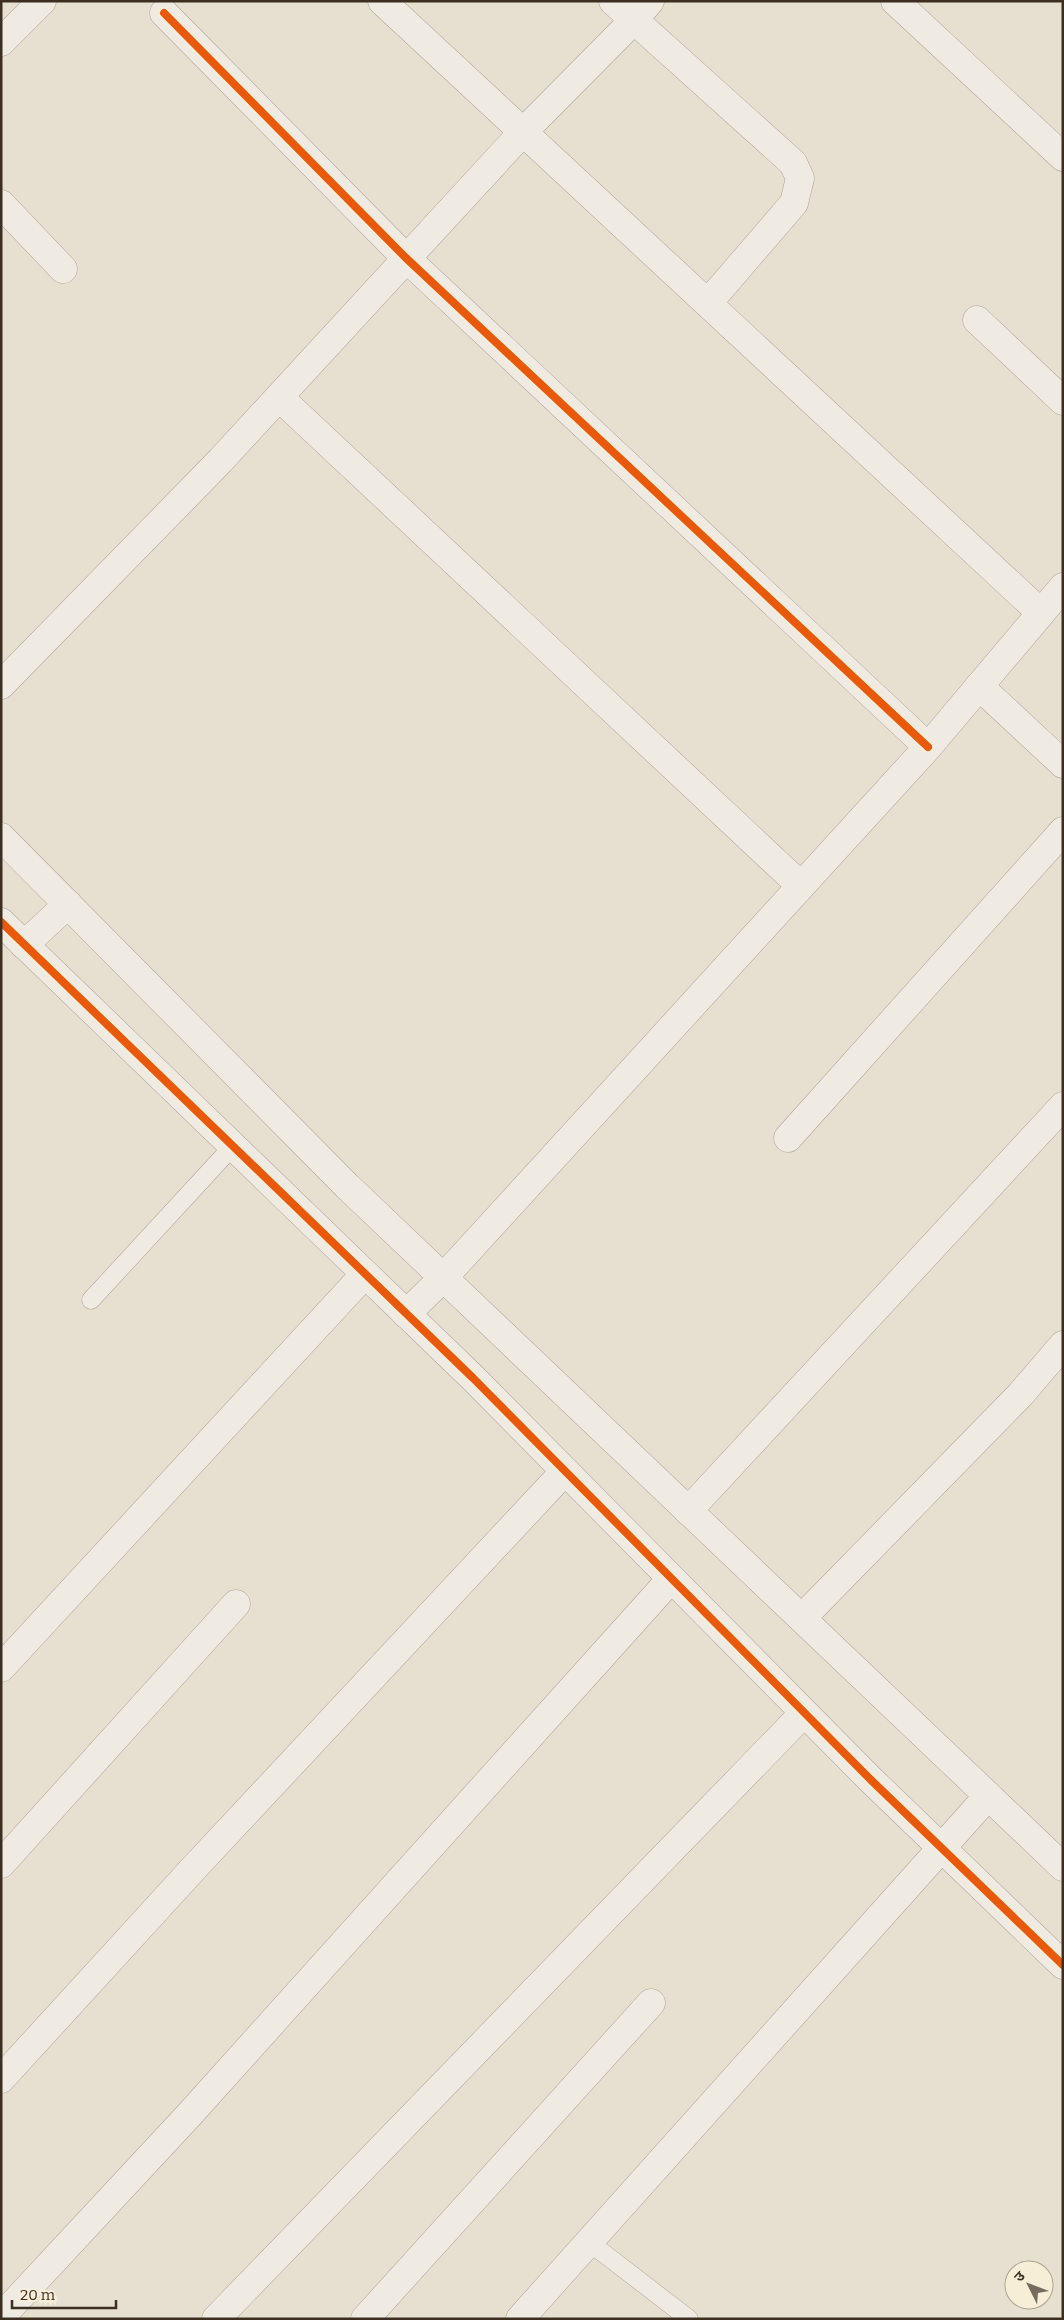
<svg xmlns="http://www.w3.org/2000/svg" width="1064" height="2320" viewBox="0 0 1064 2320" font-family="Bitter,'Noto Sans Devanagari',serif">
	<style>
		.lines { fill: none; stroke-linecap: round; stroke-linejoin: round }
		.service-casing { stroke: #ada599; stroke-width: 19 }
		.minor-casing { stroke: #ada599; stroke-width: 29 }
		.tertiary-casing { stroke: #ada599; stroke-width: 29 }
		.service { stroke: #efebe3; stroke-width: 18 }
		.minor { stroke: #efebe3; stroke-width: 28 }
		.tertiary { stroke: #efebe3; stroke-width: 28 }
		.cycleway-casing { stroke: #f7eed8; stroke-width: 11 }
		.cycleway { stroke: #e8590c; stroke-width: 8 }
	</style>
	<rect width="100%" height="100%" fill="#e7e0d1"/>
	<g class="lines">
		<g class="service-casing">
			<path id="service" d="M 91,1300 L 233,1146
				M 589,2242 L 689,2319"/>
		</g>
		<g class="minor-casing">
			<path id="minor" d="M 382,1 L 1040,612
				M 613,1 L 793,163 L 800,178 L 794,203 L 708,303
				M 895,1 L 1063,157
				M 164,13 L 406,258 L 928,747
				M 1,42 L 42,1
				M 1,204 L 63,269
				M 977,320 L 1063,401
				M 279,397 L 800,885
				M 1,685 L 220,461 L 522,133 L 633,21 L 650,1
				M 979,686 L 1063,764
				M 788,1138 L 1063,831
				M 406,1314 L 444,1277 L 928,747 L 1063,587
				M 688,1511 L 1063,1106
				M 802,1618 L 1020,1395 L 1063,1345
				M 1,1668 L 365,1274
				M 1,1864 L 236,1604
				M 1,2079 L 193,1869 L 565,1471
				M 1,2317 L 189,2115 L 671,1579
				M 216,2319 L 804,1713
				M 365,2319 L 651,2003
				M 520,2319 L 988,1796"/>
		</g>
		<g class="tertiary-casing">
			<path id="tertiary" d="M 1,837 L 347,1186 L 1063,1867
				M 1,922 L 473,1378 L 870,1779 L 1063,1965
				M 24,945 L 68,904"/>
		</g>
		<use href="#service" class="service"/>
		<use href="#minor" class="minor"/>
		<use href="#tertiary" class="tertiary"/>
		<g class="cycleway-casing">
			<path id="cycleway" d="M 164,13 L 406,258 L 928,747
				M 1,922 L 473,1378 L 870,1779 L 1063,1965"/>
		</g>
		<use href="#cycleway" class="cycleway"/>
	</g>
	<rect width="1064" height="2320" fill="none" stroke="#3d2e20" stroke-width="5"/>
	<g transform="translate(1029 2285) rotate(312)"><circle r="24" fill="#f7eed8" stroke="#ada18e"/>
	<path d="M0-4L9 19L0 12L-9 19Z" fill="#786c5e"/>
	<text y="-8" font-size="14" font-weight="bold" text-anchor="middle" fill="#3d2e20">उ</text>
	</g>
	<path d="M12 2300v8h104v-8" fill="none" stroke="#3d2e20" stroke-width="2.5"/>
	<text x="20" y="2300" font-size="15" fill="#3d2e20" stroke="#f7eed8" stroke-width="4" paint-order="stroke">20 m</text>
</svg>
